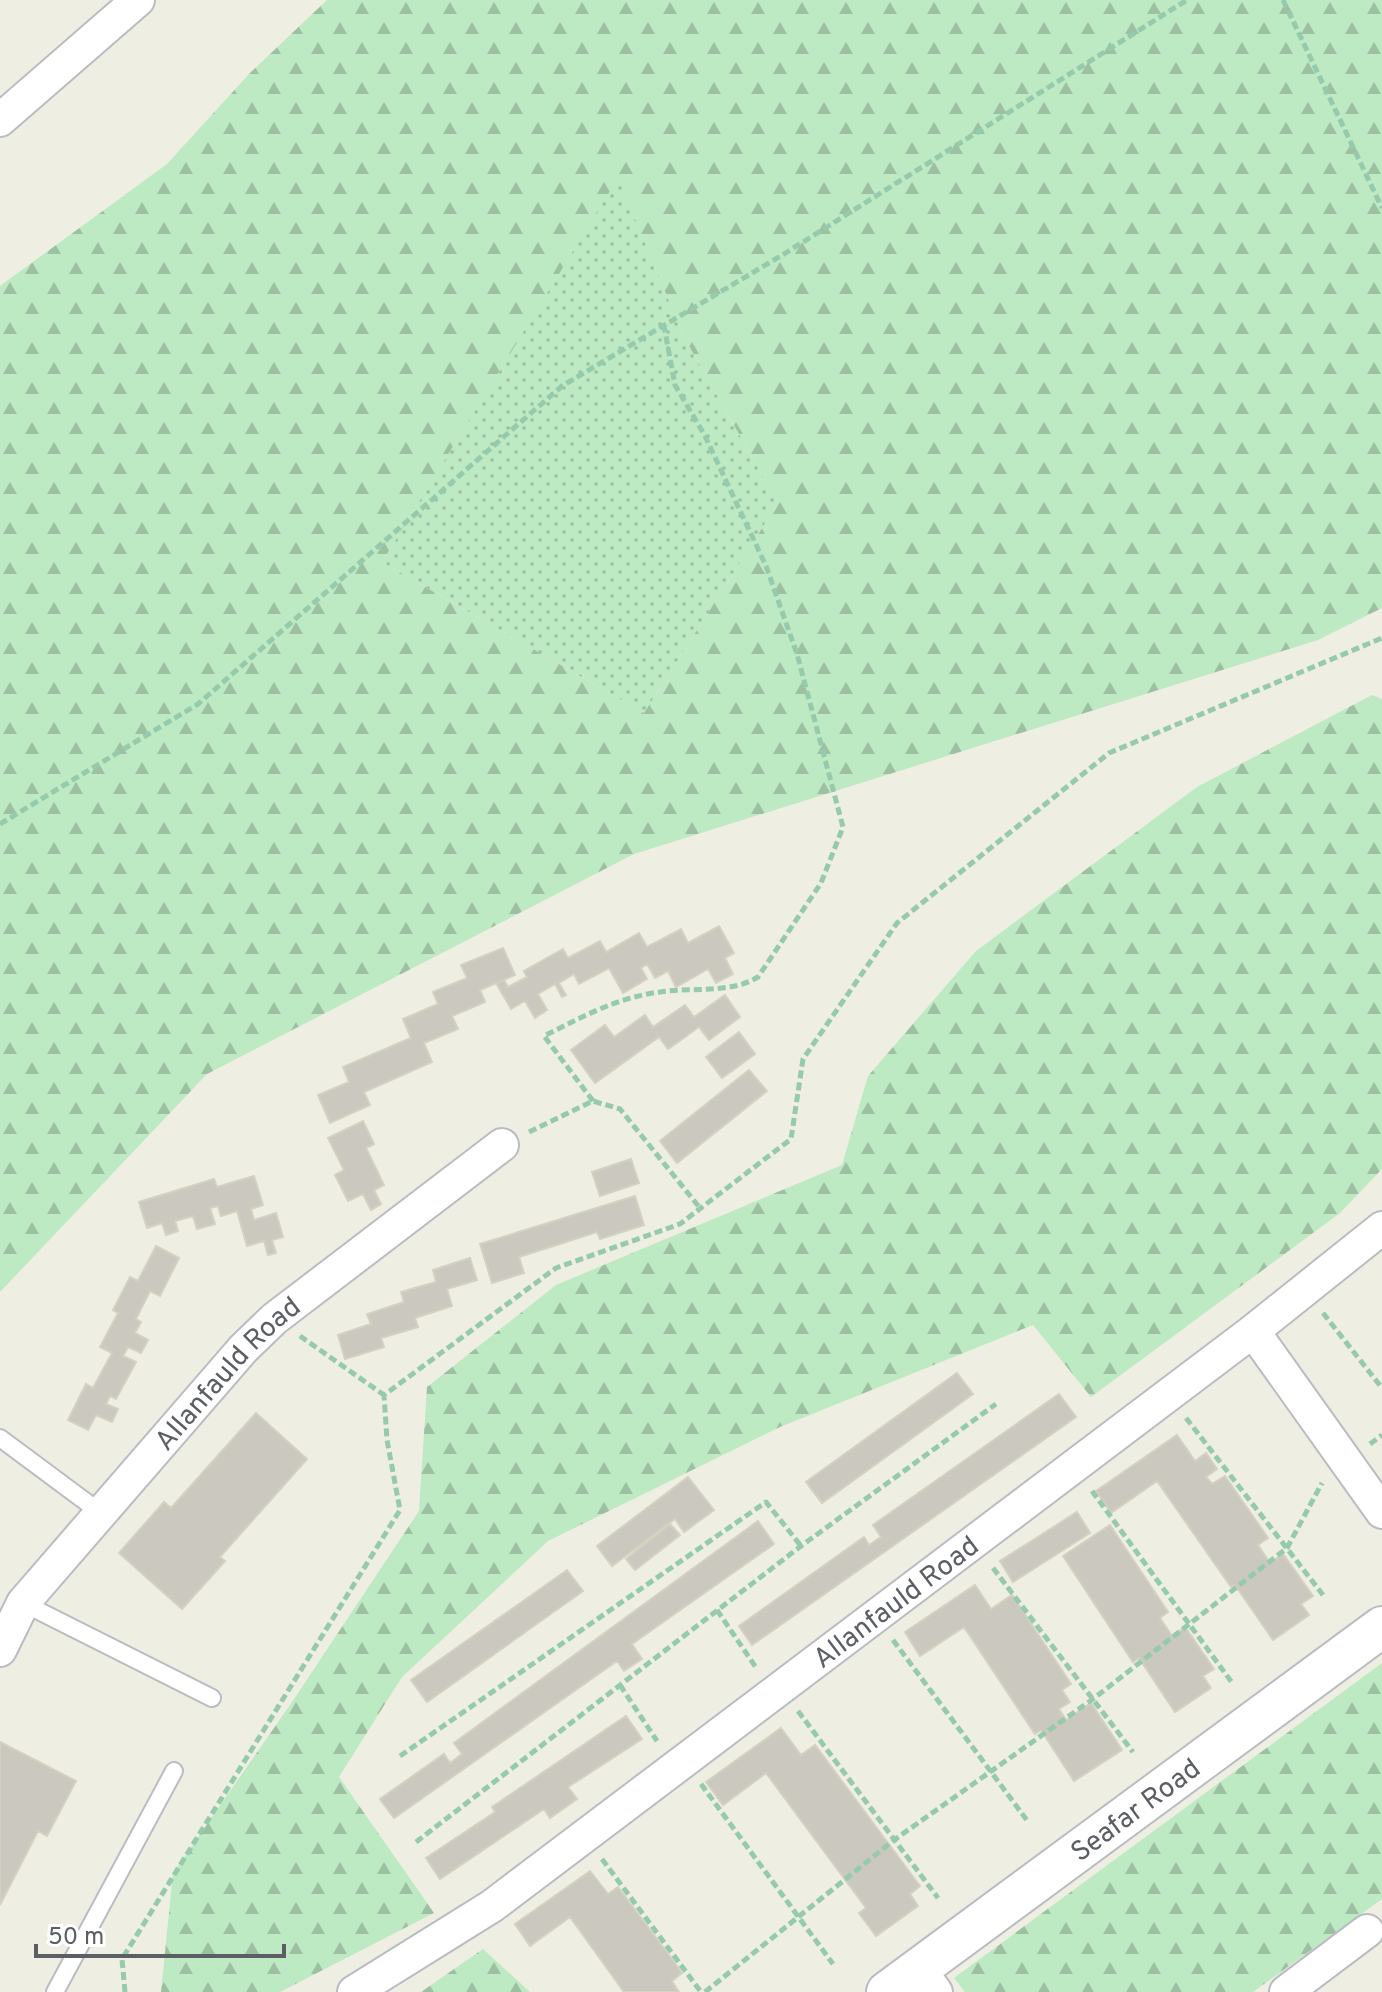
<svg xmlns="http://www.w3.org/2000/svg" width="1382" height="1992" viewBox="0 0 1382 1992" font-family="Overpass,sans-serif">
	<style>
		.grass { fill: url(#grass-dots) }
		.forest { fill: url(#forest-firs); fill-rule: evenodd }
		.building { fill: #cac8bf; stroke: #d4d1c0; stroke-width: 2 }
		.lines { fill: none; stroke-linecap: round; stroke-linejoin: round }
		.service-casing { stroke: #babcc3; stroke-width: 20 }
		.minor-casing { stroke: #babcc3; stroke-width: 36 }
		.tertiary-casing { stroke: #babcc3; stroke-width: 44 }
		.path { stroke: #95caac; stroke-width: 5; stroke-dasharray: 8 4; stroke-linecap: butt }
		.service { stroke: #fff; stroke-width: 16 }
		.minor { stroke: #fff; stroke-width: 32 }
		.tertiary { stroke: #fff; stroke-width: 40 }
		.labels { text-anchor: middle; stroke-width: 7; stroke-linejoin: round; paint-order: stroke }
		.street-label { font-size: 28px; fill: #5b5e65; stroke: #fff }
	</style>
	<defs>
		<pattern id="grass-dots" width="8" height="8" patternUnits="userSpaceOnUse" patternTransform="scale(2)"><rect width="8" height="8" fill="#bde9c3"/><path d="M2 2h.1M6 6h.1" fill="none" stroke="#9dc0a2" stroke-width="1.8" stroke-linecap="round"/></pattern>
		<pattern id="forest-firs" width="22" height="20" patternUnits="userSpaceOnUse" patternTransform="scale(2)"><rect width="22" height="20" fill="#bde9c3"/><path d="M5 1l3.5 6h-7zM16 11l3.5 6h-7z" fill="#9dc0a2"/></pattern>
	</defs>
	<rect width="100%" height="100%" fill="#efeee2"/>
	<path class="grass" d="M 618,177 L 684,337 L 778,503 L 644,713 L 382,562 Z"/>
	<path class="forest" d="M 327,0 L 1382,0 L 1382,608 L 1318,640 L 634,854 L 207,1074 L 0,1292 L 0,286 L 167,164 L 250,73 ZM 618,178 L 684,337 L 778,503 L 644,713 L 382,562 Z
		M 1372,695 L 1382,699 L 1382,1169 L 1340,1213 L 1091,1397 L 1033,1325 L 780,1427 L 548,1541 L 402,1677 L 339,1777 L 434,1913 L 280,1992 L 161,1992 L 173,1873 L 290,1705 L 419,1511 L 427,1387 L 556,1285 L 842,1165 L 868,1076 L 976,951 L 1197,787 Z
		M 1382,1663 L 1382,1899 L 1253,1992 L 965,1992 L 954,1978 Z
		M 483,1949 L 530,1992 L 421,1992 Z"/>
	<path class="building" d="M 719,926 L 734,953 L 725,958 L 733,974 L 716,983 L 708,969 L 676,987 L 668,971 L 655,978 L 647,964 L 641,968 L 647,979 L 623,993 L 609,968 L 579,984 L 574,974 L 559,983 L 566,995 L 562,997 L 555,984 L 538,994 L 547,1010 L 535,1018 L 525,1001 L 511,1009 L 496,983 L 504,980 L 508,987 L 527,977 L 524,971 L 563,949 L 568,958 L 600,941 L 606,952 L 639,933 L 647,947 L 681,929 L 688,943 Z
		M 503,948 L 515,975 L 480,990 L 485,1002 L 452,1016 L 458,1029 L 424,1043 L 432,1062 L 364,1092 L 370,1105 L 330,1123 L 318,1095 L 349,1082 L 343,1067 L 411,1038 L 403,1019 L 438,1004 L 433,992 L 467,978 L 461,965 Z
		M 725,995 L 740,1017 L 709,1040 L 699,1027 L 668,1049 L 659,1037 L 595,1083 L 571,1050 L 605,1025 L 614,1037 L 645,1015 L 653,1027 L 685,1005 L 694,1017 Z
		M 739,1032 L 755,1054 L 722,1078 L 706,1057 Z
		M 749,1070 L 767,1091 L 677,1163 L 660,1141 Z
		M 363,1121 L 374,1144 L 366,1148 L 384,1185 L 374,1190 L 381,1204 L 371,1210 L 363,1194 L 348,1201 L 335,1175 L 344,1170 L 328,1138 Z
		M 631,1159 L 639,1183 L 600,1196 L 592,1172 Z
		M 254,1176 L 263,1205 L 251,1209 L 254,1220 L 276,1213 L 283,1237 L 272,1240 L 276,1253 L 268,1255 L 264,1241 L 247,1246 L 237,1211 L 221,1216 L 218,1206 L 210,1208 L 215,1224 L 197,1229 L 193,1216 L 175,1221 L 178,1231 L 166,1235 L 162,1223 L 147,1228 L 139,1202 L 214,1179 L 217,1187 Z
		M 635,1196 L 644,1225 L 600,1239 L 597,1232 L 519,1257 L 524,1273 L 492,1283 L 480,1244 Z
		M 156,1246 L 179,1258 L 160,1296 L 150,1291 L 136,1319 L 141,1322 L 135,1333 L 148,1340 L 141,1353 L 128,1347 L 123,1356 L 136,1362 L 116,1399 L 110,1396 L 106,1404 L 118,1409 L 112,1422 L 96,1415 L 88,1430 L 68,1420 L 86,1384 L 93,1388 L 112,1353 L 100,1347 L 118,1313 L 113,1310 L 130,1277 L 138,1281 Z
		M 470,1258 L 477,1280 L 447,1289 L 452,1306 L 415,1318 L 418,1327 L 381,1338 L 384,1347 L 345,1359 L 338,1335 L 371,1324 L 367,1314 L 404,1302 L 401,1292 L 436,1282 L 433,1270 Z
		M 957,1373 L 973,1394 L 822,1503 L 806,1482 Z
		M 1059,1394 L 1076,1417 L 752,1645 L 739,1626 L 864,1537 L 869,1545 L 881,1537 L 873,1525 Z
		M 256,1413 L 307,1459 L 220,1557 L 225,1561 L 182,1609 L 119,1553 L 164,1502 L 171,1508 Z
		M 1177,1435 L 1195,1461 L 1206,1453 L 1217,1469 L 1206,1477 L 1212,1484 L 1225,1476 L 1268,1538 L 1258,1545 L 1270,1563 L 1283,1554 L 1313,1596 L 1301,1604 L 1309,1615 L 1273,1640 L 1235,1585 L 1231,1587 L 1157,1481 L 1111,1513 L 1096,1491 Z
		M 688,1477 L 714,1510 L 684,1532 L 675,1519 L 612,1566 L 597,1546 Z
		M 1077,1512 L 1090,1533 L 1013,1582 L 1000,1561 Z
		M 758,1521 L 774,1544 L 632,1644 L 642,1659 L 624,1671 L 617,1661 L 394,1818 L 380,1799 L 444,1754 L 450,1763 L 462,1754 L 454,1743 Z
		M 670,1524 L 680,1535 L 635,1570 L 626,1559 Z
		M 1110,1525 L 1168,1612 L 1160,1618 L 1172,1636 L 1185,1627 L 1214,1669 L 1203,1676 L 1211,1688 L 1175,1712 L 1139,1658 L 1133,1662 L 1063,1556 Z
		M 567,1570 L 583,1591 L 427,1702 L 411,1680 Z
		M 975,1585 L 991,1609 L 1012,1595 L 1071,1684 L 1062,1690 L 1070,1702 L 1059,1709 L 1066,1720 L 1091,1703 L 1122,1750 L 1074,1781 L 1041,1730 L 1035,1734 L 964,1627 L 920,1656 L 905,1632 Z
		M 626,1716 L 642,1739 L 568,1787 L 577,1799 L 550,1818 L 544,1809 L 440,1879 L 426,1858 L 495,1812 L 492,1807 Z
		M 781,1728 L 801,1755 L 815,1745 L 920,1886 L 910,1894 L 918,1906 L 876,1936 L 859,1913 L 866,1908 L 766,1773 L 723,1805 L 706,1782 Z
		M 0,1742 L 76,1781 L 47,1836 L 38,1831 L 0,1905 Z
		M 590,1871 L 608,1894 L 618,1887 L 669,1955 L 682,1973 L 672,1981 L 679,1992 L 624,1992 L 570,1917 L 530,1946 L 515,1924 Z"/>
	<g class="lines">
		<g class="service-casing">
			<path id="service" d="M 0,1438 L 101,1513
				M 23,1603 L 212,1698
				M 55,1992 L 174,1771"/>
		</g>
		<g class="minor-casing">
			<g id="minor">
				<path d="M 0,120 L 138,0"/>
				<path d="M 1253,1331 L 1382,1228"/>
				<path id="s1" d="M 0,1650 L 23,1603 L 243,1349 L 274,1319 L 502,1145"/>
				<path d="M 919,1969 L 936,1992"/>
				<path id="s2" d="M 354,1992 L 492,1906 L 1253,1331 L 1382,1512"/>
				<path d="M 1286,1992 L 1367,1931"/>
			</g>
		</g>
		<g class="tertiary-casing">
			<g id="tertiary">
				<path id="s3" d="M 887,1992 L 1382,1627"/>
			</g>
		</g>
		<path class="path" d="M 1283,0 L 1382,208
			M 0,824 L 198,704 L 562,386 L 784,254 L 1187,0
			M 593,1101 L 544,1036 C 582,1017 618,997 660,992 C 693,987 730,994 758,977 L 821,883 L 843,827 L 797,654 L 766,566 L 705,436 L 675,385 L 664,326
			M 529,1132 L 593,1101 L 620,1109 L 700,1208
			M 1323,1313 L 1382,1388
			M 300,1336 L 384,1395
			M 1186,1418 L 1323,1595
			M 1370,1444 L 1382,1435
			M 1092,1491 L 1233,1684
			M 993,1568 L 1133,1752
			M 717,1610 L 757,1669
			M 893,1640 L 1029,1823
			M 620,1685 L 657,1741
			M 798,1711 L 938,1898
			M 400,1756 L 766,1502 L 801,1546
			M 701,1784 L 833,1964
			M 416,1842 L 801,1546 L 996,1404
			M 602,1859 L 701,1992
			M 125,1992 L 122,1959 L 400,1510 L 387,1440 L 384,1395 L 556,1268 L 680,1224 L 791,1139 L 803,1059 L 897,923 L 1109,753 L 1382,638
			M 705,1992 L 894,1840 L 1093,1699 L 1287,1548 L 1322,1483"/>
		<use href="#service" class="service"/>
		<use href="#minor" class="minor"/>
		<use href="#tertiary" class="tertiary"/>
	</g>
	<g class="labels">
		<g class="street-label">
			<text dy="10" stroke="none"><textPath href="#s1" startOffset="360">Allanfauld Road</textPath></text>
			<text dy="10" stroke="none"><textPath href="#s2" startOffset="668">Allanfauld Road</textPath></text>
			<text dy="10" stroke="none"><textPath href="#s3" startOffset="308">Seafar Road</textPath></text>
		</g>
	</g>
	<path d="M36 1944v12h248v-12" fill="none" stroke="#5b5e65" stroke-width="4"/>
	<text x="48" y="1944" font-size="24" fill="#5b5e65" stroke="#ffffff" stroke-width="6" paint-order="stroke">50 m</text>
</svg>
